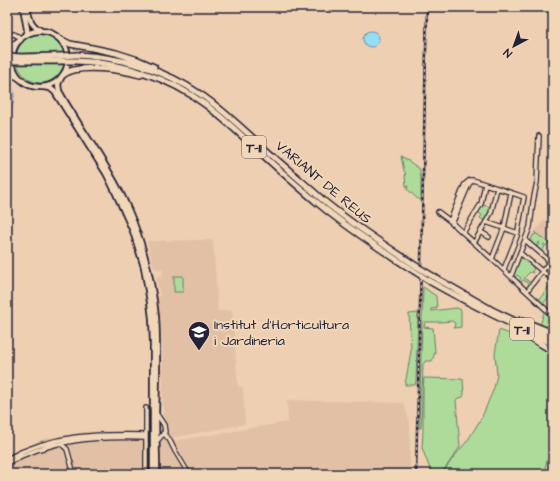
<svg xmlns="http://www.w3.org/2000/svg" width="560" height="481" viewBox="0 0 560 481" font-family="'Architects Daughter',sans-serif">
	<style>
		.built { fill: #e2c0a5 }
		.green { fill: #aedb9a; stroke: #687e6a }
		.water { fill: #94def5; stroke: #6693ab }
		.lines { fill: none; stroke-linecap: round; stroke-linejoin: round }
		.stream { stroke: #6693ab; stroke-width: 1 }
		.minor-casing { stroke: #22223b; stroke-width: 6 }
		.major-casing { stroke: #22223b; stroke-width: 8 }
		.highway-casing { stroke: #22223b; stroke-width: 8 }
		.minor { stroke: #f1d6b8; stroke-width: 3.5 }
		.major { stroke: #f1d6b8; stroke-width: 4.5 }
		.highway { stroke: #f1d6b8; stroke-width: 5 }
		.rail-casing { stroke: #22223b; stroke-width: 2.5 }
		.rail { stroke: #f1d6b8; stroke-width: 1; stroke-dasharray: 3; stroke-linecap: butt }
		.highway-bridge-casing { stroke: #22223b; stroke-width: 8; stroke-linecap: butt }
		.highway-bridge { stroke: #f1d6b8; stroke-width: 5 }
		.labels { text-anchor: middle; stroke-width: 4; stroke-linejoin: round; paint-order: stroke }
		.shield { fill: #f1d6b8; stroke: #605860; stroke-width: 1 }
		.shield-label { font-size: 13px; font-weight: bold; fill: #22223b }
		.street-label { font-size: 14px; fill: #22223b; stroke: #f1d6b8 }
		.poi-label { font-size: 14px; fill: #22223b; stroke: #f1d6b8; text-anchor: start }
	</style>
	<rect width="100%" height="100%" fill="#eecfb1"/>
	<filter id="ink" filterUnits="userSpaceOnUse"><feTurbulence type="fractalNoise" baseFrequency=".025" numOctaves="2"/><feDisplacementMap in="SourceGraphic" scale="8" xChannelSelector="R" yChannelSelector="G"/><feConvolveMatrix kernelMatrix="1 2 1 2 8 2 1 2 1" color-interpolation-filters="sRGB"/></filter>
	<g filter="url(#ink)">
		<path class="built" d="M 545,219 L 553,225 L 553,246 L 534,232 Z
			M 213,240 L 218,311 L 232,310 L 238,387 L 243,387 L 245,424 L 171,438 L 169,437 L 168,426 L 166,421 L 163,418 L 162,337 L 157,296 L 160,296 L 156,278 L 159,276 L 163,275 L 163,270 L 154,268 L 147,241 Z
			M 287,400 L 404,403 L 410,423 L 410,474 L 7,474 L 7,454 L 44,439 L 84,432 L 110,431 L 144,431 L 173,441 L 288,422 Z"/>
		<path class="green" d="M 41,34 C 54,36 58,41 64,52 L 17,53 C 20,41 29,35 41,34 Z
			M 17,65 L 64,65 C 54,89 28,89 17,65 Z
			M 401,156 L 420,169 L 420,176 L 421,176 L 421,200 L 419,200 L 407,189 L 407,188 L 408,187 L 408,186 L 406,186 L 405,175 L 406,174 L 404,171 Z
			M 482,205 L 492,207 L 491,212 L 485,221 L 480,218 L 482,215 L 478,212 Z
			M 534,232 L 549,243 L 546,246 L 544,244 L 543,245 L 545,247 L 541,252 L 536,248 L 540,243 L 539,242 L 535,247 L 530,243 L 533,235 L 534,235 L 536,234 Z
			M 521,255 L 533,265 L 532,267 L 533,267 L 534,266 L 533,268 L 534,269 L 532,271 L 533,273 L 530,272 L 524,278 L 531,283 L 530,284 L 528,283 L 523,280 L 521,282 L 519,281 L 521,278 L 517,275 L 515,277 L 512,274 Z
			M 174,276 L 183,276 L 183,292 L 174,292 Z
			M 553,281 L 553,291 L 543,304 L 539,300 Z
			M 423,287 L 436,296 L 437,308 L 431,309 L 431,311 L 457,308 L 461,310 L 461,327 L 454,328 L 455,323 L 452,321 L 440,322 L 425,322 L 424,327 L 433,328 L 435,352 L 432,361 L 426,361 L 423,364 L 421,428 L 419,428 Z
			M 544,312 L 553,319 L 553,331 L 540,326 Z
			M 418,313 L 416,381 L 415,385 L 405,385 L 411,351 L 409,314 Z
			M 499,330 L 531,342 L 553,354 L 553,462 L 552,461 L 547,460 L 544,472 L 535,472 L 529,474 L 442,474 L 453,458 L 468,440 L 482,417 L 494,388 L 497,375 L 495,354 Z
			M 424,378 L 463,379 L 464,394 L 463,397 L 458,398 L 456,400 L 460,447 L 441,474 L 432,474 L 422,448 L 423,432 L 423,388 Z"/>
		<path class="water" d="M363 39a8 8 0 1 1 16 0a8 8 0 1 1-16 0Z"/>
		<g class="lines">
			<path class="stream" d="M 7,79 C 15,88 15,93 13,105
				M 7,114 L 12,107"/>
			<g class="minor-casing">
				<path id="minor" d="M 7,36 L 14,34 L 21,38
					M 473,180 L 524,197 L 517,236 L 504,269
					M 438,212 L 450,221 L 492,259 L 553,316
					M 450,221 L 465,184 L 470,180 L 473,180 L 469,184 L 452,224
					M 486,222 L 518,233
					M 481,232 L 489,237
					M 463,233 L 481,204 L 485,184
					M 525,240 L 553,264
					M 474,243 L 491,213 L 497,188
					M 520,253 L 553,280
					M 492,259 L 504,228 L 511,193
					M 511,276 L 530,227 L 533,202 L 537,182 L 539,136
					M 527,291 L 550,261
					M 156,413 L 164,425 L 165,432 L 157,441
					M 163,433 L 169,439 L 175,451 L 189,474
					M 60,443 L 67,449 L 74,474
					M 7,459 C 53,434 95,434 146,435
					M 7,463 C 51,439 97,436 146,438
					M 146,474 L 146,408"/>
			</g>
			<g class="major-casing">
				<path id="major" d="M 23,7 L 27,29 L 27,32 L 24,36
					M 27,7 C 29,17 30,25 40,30
					M12 59a28 28 0 1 1 56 0a28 28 0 1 1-56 0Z
					M 61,78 L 58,84 L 59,91 C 81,131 110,167 128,209 C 143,243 152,280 156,317 C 158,349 157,381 156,413 C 156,434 157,454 157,474
					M 43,87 L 50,88 L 55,92 L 106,173 L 114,189 L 133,231 L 144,267 L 150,302 L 152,318 L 153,342 L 153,474"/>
			</g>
			<g class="highway-casing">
				<path id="highway" d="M 60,39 L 70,44 L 92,48 L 116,53 L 138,60 L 154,67
					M 7,46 L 14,44 L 20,40
					M 77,55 C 121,57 163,69 200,94 C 224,110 245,131 267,151 C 286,168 305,184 324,201 C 353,225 385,245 416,266
					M 21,57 L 59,56
					M 21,61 L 59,61
					M 77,61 C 123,63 169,77 206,105 C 226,120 243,137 261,153 C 280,171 300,188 320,205 C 350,230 382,250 414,271
					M 7,74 L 16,76 L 22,80
					M 63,75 C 78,63 122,70 140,75
					M 434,277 L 492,310 L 553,339
					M 431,282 C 471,305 512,324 553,344
					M 521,320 L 553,333
					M 515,329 L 553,351"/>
			</g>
			<use href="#minor" class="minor"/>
			<use href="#major" class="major"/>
			<use href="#highway" class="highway"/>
			<g class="rail-casing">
				<path id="rail" d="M 416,474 L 427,7"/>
			</g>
			<use href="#rail" class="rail"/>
			<g class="highway-bridge-casing">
				<path id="highway-bridge" d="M 7,56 L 21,57
					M 59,56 L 77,55
					M 7,61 L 21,61
					M 59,61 L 77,61
					M 416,266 L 434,277
					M 414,271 L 431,282"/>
			</g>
			<use href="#highway-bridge" class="highway-bridge"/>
		</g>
	</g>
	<defs>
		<g id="school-pin" transform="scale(1.15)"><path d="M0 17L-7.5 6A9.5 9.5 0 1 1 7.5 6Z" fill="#22223b" stroke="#f1d6b8"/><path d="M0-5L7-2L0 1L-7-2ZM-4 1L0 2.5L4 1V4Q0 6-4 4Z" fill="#fff"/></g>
	</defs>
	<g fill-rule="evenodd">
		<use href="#school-pin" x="199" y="332"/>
	</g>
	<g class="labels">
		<g class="shield">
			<rect x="242" y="136" width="24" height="22" rx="3"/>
			<rect x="510" y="318" width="24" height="22" rx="3"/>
		</g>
		<g class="shield-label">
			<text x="254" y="152">T-11</text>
			<text x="522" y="334">T-11</text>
		</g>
		<g class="street-label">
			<text transform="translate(324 182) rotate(40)" y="5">VARIANT DE REUS</text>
		</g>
		<g class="poi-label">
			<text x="214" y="329">Institut d'Horticultura<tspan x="214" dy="16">i Jardineria</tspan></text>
		</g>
	</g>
	<rect width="560" height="481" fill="none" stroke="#f1d6b8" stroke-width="24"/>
	<rect x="12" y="12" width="536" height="457" fill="none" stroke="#22223b" stroke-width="1.5" filter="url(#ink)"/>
	<g transform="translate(514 46) rotate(221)" stroke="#f1d6b8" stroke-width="3" paint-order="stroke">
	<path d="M0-3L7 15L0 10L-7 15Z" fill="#22223b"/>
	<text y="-6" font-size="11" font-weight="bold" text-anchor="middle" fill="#22223b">N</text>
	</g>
</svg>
